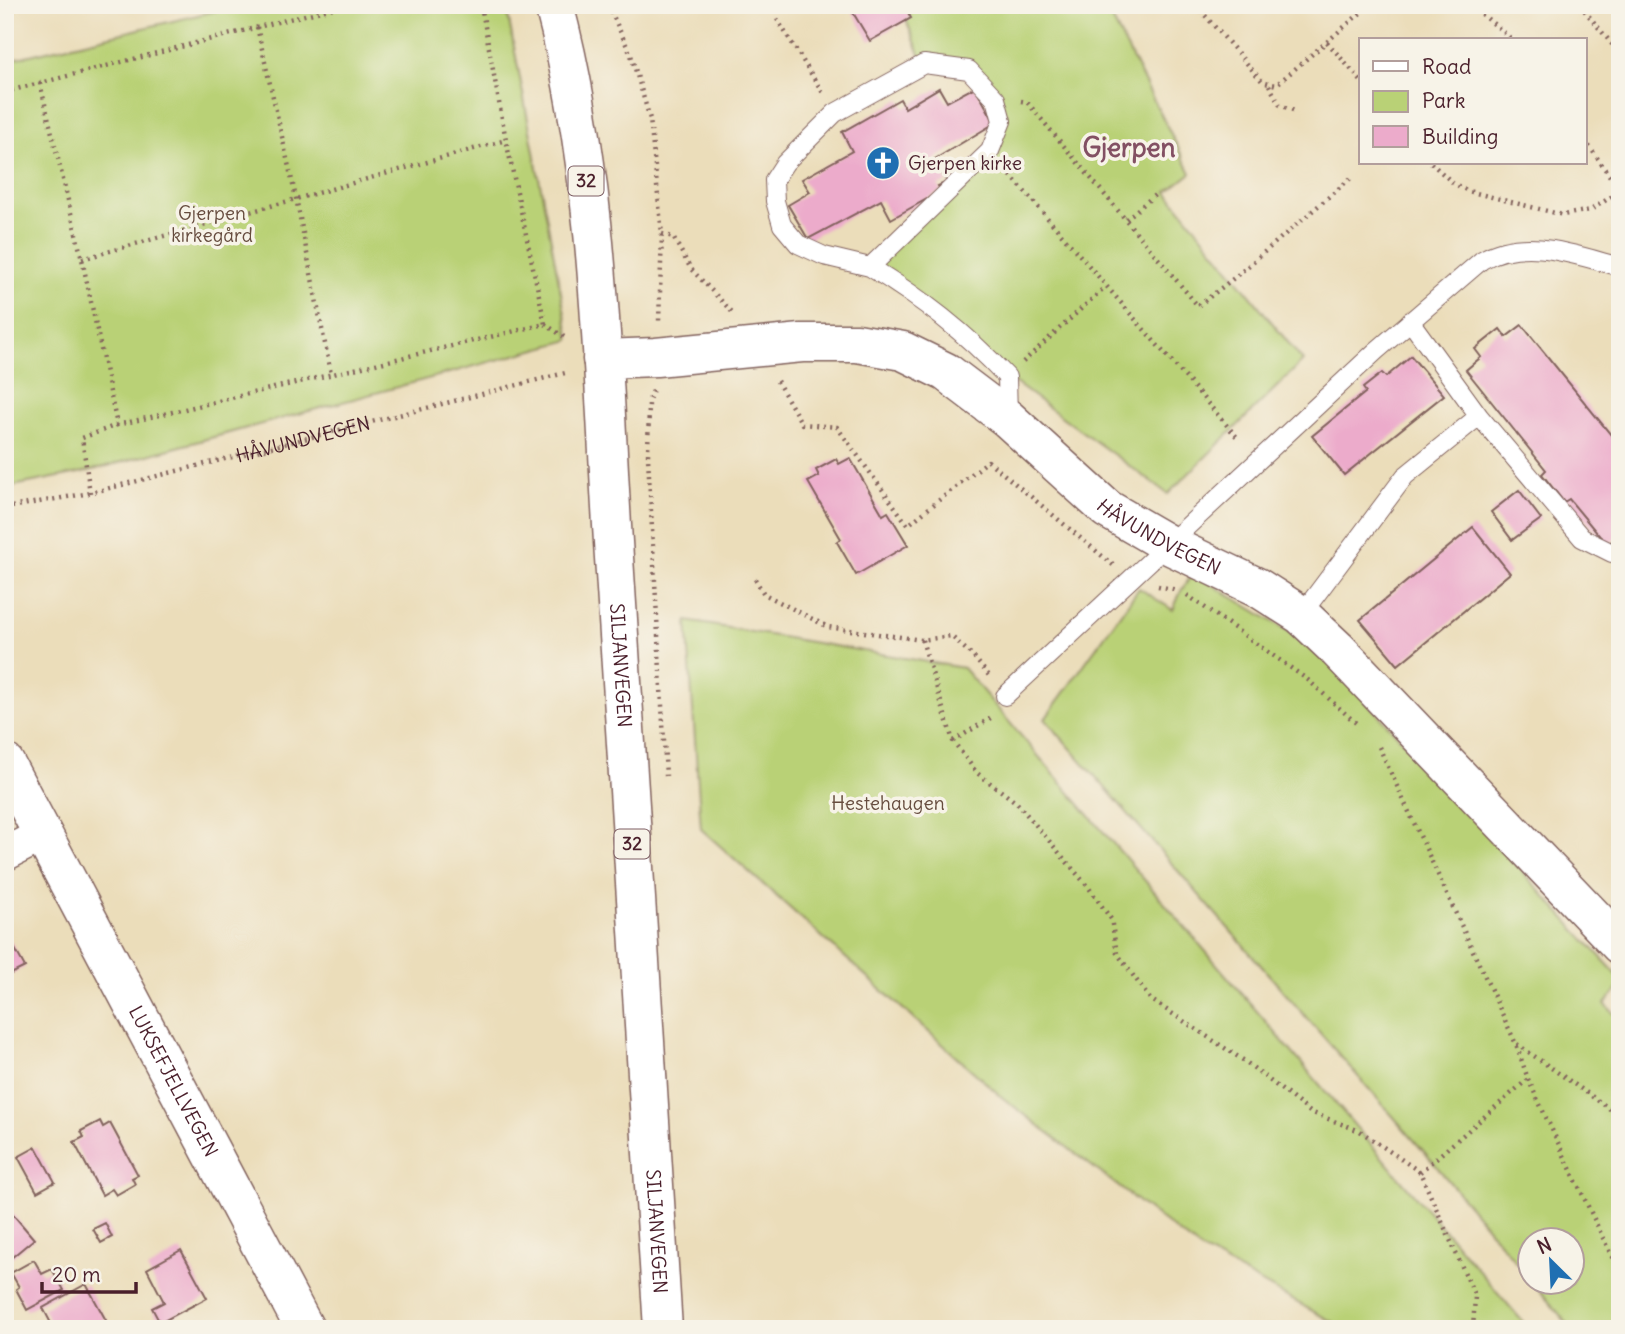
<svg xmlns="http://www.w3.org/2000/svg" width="1625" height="1334" viewBox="0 0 1625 1334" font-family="Delius,sans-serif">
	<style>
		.green { fill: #b9d176; stroke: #827850; stroke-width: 2 }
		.building { fill: #ecabcb }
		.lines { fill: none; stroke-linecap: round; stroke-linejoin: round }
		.service-casing { stroke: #82625d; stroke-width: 20 }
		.minor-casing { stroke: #82625d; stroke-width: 36 }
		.tertiary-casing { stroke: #82625d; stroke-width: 41 }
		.secondary-casing { stroke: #82625d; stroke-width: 41 }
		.primary-casing { stroke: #82625d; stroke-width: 41 }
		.path { stroke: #82625d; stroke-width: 4.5; stroke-dasharray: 2 5; stroke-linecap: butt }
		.service { stroke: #fff; stroke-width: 18 }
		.minor { stroke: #fff; stroke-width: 33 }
		.tertiary { stroke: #fff; stroke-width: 38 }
		.secondary { stroke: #fff; stroke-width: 38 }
		.primary { stroke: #fff; stroke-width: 38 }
		.labels { text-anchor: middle; stroke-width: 7; stroke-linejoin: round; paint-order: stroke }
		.shield { fill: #f7f3e8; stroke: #7e5f64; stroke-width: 2 }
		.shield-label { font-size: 18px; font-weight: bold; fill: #4a1f2b }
		.poi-label { font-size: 19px; fill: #4a1f2b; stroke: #f7f3e8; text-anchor: start }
		.park-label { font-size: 19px; fill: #664c3e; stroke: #f7f3e8 }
		.street-label { font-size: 19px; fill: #4a1f2b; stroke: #f7f3e8 }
		.district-label { font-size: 26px; font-weight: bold; fill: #835063; stroke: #f7f3e8 }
	</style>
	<rect width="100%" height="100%" fill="#f7f3e8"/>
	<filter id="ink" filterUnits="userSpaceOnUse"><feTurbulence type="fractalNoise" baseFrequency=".0143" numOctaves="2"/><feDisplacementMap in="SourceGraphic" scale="14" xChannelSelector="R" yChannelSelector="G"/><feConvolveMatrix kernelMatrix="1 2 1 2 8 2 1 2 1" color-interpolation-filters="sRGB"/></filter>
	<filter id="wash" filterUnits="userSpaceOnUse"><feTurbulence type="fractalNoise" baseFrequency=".00686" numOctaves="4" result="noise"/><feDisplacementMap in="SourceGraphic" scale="28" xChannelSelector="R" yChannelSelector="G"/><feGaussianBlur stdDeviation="1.57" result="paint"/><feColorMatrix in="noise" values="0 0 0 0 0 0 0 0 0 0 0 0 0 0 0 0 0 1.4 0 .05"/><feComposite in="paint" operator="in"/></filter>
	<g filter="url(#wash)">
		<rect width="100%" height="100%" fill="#ebddba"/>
		<path class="green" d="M 240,5 L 506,5 L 570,340 L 89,471 L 13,486 L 5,449 L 5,61 Z
			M 900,5 L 1105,5 L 1191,173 L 1167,192 L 1303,361 L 1168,494 L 1007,377 L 870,267 L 990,151 L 996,99 L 969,70 L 924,64 Z
			M 1193,573 L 1319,650 L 1620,978 L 1620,986 L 1605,1004 L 1620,1020 L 1620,1329 L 1572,1329 L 1532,1282 L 1572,1282 L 1572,1240 L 1530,1240 L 1530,1279 L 1433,1162 L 1045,719 L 1139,588 L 1173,610 L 1181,591 Z
			M 687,621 L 963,668 L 1529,1329 L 1345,1329 L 1200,1249 L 1003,1098 L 701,829 Z"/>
		<g id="blocks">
			<path class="building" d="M 862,5 L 904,5 L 911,18 L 870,41 L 852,11 Z
				M 975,87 L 995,123 L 935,159 L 947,182 L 938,186 L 941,191 L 891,219 L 881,200 L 808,239 L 788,205 L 810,192 L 802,179 L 852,151 L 842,132 L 900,99 L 905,108 L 939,88 L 947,102 Z
				M 1522,325 L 1620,446 L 1620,535 L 1607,545 L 1569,499 L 1564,502 L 1542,474 L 1546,470 L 1466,370 L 1481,357 L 1475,349 L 1500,329 L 1506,337 Z
				M 1411,356 L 1444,395 L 1344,475 L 1312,436 L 1366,392 L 1363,388 L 1382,373 L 1386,377 Z
				M 850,458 L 883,515 L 888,512 L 908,545 L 856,575 L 837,542 L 841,539 L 808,482 L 819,476 L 816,470 L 836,459 L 839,464 Z
				M 1519,490 L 1541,519 L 1512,540 L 1491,512 Z
				M 1473,527 L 1510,573 L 1398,665 L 1360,620 Z
				M 5,931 L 25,967 L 5,977 Z
				M 100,1121 L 103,1127 L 110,1123 L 138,1175 L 132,1178 L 135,1184 L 116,1195 L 112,1189 L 102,1195 L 74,1142 L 84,1137 L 81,1131 Z
				M 36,1147 L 55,1182 L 37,1192 L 18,1157 Z
				M 5,1205 L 34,1239 L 5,1263 Z
				M 105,1223 L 112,1237 L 101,1243 L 93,1229 Z
				M 181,1250 L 207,1298 L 160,1323 L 152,1308 L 164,1302 L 147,1269 Z
				M 34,1260 L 42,1274 L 52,1269 L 64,1290 L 27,1310 L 16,1289 L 19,1287 L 11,1273 Z
				M 86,1284 L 108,1324 L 100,1329 L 54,1329 L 43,1308 Z"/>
		</g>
	</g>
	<g filter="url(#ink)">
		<use href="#blocks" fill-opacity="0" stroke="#82625d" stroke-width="2"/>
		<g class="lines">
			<g class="service-casing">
				<path id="service" d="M 924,64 L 969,70 L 996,99 L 1002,121 L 990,151 L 870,267 L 824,256 L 798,244 L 782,225 L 775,201 L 774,180 L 785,163 L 835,113 Z
					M 870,267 C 922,299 965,332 1007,377 L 1008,416
					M 1410,321 L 1479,416 L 1582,538 L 1612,553 L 1620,553
					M 1301,615 L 1405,476 L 1479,416
					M 1005,696 L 1376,351 L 1482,260 C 1524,235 1575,255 1620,267"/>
			</g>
			<g class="minor-casing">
				<path id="minor" d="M 5,854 L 44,834"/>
			</g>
			<g class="tertiary-casing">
				<g id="tertiary">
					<path id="s2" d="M 602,359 L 656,357 L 802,343 L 857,343 L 903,351 L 946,372 L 1008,419 L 1107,509 L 1169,545 L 1257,587 L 1301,615 L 1337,649 L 1620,945"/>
				</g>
			</g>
			<g class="secondary-casing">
				<g id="secondary">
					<path id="s3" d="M 5,763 L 305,1329"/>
				</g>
			</g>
			<g class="primary-casing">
				<g id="primary">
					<path id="s4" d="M 554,5 C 600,177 602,365 613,542 C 630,804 647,1067 663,1329"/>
				</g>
			</g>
			<g class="path">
				<path d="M 608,5 L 631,55 L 650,119 L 662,234 L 659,321"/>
				<path d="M 1196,5 L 1262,81 L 1276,85 L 1370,5"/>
				<path d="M 1471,5 L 1513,40"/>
				<path d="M 1580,5 L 1620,54"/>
				<path d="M 777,19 L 823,93"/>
				<path d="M 257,27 L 296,198 L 331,374"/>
				<path d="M 1327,42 L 1361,81"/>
				<path d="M 40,83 L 82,259 L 117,425 L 545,324 L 506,140 L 481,5"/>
				<path d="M 1269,85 L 1280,105 L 1295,111"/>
				<path d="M 5,92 L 344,5"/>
				<path d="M 1021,101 L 1027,102 L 1198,306 L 1234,278 L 1352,177"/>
				<path d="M 1585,140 L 1620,191"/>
				<path d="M 1431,163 L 1453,183 L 1468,191 L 1563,215 L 1591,210 L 1620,191"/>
				<path d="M 1006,170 L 1237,437"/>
				<path d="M 1126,219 L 1156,194"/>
				<path d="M 662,234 L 673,237 L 691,269 L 735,315"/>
				<path d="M 82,259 L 506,140"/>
				<path d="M 545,324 L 567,339"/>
				<path d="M 1023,362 L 1105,287"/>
				<path d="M 777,381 L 802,424 L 837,427 L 908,525 L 988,461 L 1113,565"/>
				<path d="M 653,391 L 649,400 L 648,458 L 666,776"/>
				<path d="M 90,493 L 82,438 L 117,425"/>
				<path id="s1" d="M 5,508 L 90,493 L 569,372"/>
				<path d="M 755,579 L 764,594 L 828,627 L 922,640 L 951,636 L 972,655 L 991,678"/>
				<path d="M 1158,586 L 1177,590"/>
				<path d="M 1187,595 L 1308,680 L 1356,723"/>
				<path d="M 922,640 L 953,741 L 977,773 L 1017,803 L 1089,888 L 1111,919 L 1117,953 L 1150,999 L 1246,1062 L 1310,1112 L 1360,1131 L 1420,1172 L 1475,1296 L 1473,1329"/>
				<path d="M 953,741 L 994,716"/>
				<path d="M 1379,747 L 1516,1044 L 1528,1079 L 1620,1274"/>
				<path d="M 1517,1044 L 1620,1116"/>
				<path d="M 1420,1172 L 1528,1079"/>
			</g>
			<use href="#service" class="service"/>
			<use href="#minor" class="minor"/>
			<use href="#tertiary" class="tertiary"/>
			<use href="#secondary" class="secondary"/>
			<use href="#primary" class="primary"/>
		</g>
	</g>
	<defs>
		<g id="church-disc" transform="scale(1.75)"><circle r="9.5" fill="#1f6fb2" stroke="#f7f3e8"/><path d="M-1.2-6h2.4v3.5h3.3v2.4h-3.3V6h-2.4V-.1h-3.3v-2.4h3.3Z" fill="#fff"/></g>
	</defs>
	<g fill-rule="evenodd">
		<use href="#church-disc" x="883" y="163"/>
	</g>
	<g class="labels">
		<g class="shield">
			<rect x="568.5" y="166.5" width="35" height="29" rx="5"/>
			<rect x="614.5" y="829.5" width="35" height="29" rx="5"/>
		</g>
		<g class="shield-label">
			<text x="586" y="187">32</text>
			<text x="632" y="850">32</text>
		</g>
		<g class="poi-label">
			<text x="908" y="170">Gjerpen kirke</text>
		</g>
		<g class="park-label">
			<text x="212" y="220">Gjerpen<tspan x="212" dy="22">kirkegård</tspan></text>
			<text x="888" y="810">Hestehaugen</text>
		</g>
		<g class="street-label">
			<text dy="7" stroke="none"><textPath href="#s1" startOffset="306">HÅVUNDVEGEN</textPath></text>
			<text dy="7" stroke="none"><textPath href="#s2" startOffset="621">HÅVUNDVEGEN</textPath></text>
			<text dy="7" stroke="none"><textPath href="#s4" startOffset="665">SILJANVEGEN</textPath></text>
			<text dy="7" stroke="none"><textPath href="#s3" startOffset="360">LUKSEFJELLVEGEN</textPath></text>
			<text dy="7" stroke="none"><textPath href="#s4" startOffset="1232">SILJANVEGEN</textPath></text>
		</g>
		<g class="district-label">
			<text x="1129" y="157">Gjerpen</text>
		</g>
	</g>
	<rect width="1625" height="1334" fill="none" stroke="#f7f3e8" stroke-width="28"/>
	<rect x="1359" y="38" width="228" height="126" fill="#f7f3e8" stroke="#b29e9c" stroke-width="2"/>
	<rect x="1373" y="61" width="35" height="10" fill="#ffffff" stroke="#b29e9c" stroke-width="2"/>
	<text x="1422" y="74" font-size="21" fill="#4a1f2b">Road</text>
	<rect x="1373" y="91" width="35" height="21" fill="#b9d176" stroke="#b29e9c" stroke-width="2"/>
	<text x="1422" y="108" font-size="21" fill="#4a1f2b">Park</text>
	<rect x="1373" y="126" width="35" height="21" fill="#ecabcb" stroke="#b29e9c" stroke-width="2"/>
	<text x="1422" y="144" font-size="21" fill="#4a1f2b">Building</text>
	<g transform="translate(1551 1261) rotate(336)"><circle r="33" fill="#f7f3e8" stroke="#b29e9c" stroke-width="2"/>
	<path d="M0-5L12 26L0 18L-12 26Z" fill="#1f6fb2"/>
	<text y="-10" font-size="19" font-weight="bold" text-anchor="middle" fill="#4a1f2b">N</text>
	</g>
	<path d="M42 1282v10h94v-10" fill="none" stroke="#4a1f2b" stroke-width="3.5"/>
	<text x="52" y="1282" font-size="21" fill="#4a1f2b" stroke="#f7f3e8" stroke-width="5" paint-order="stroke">20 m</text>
</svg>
